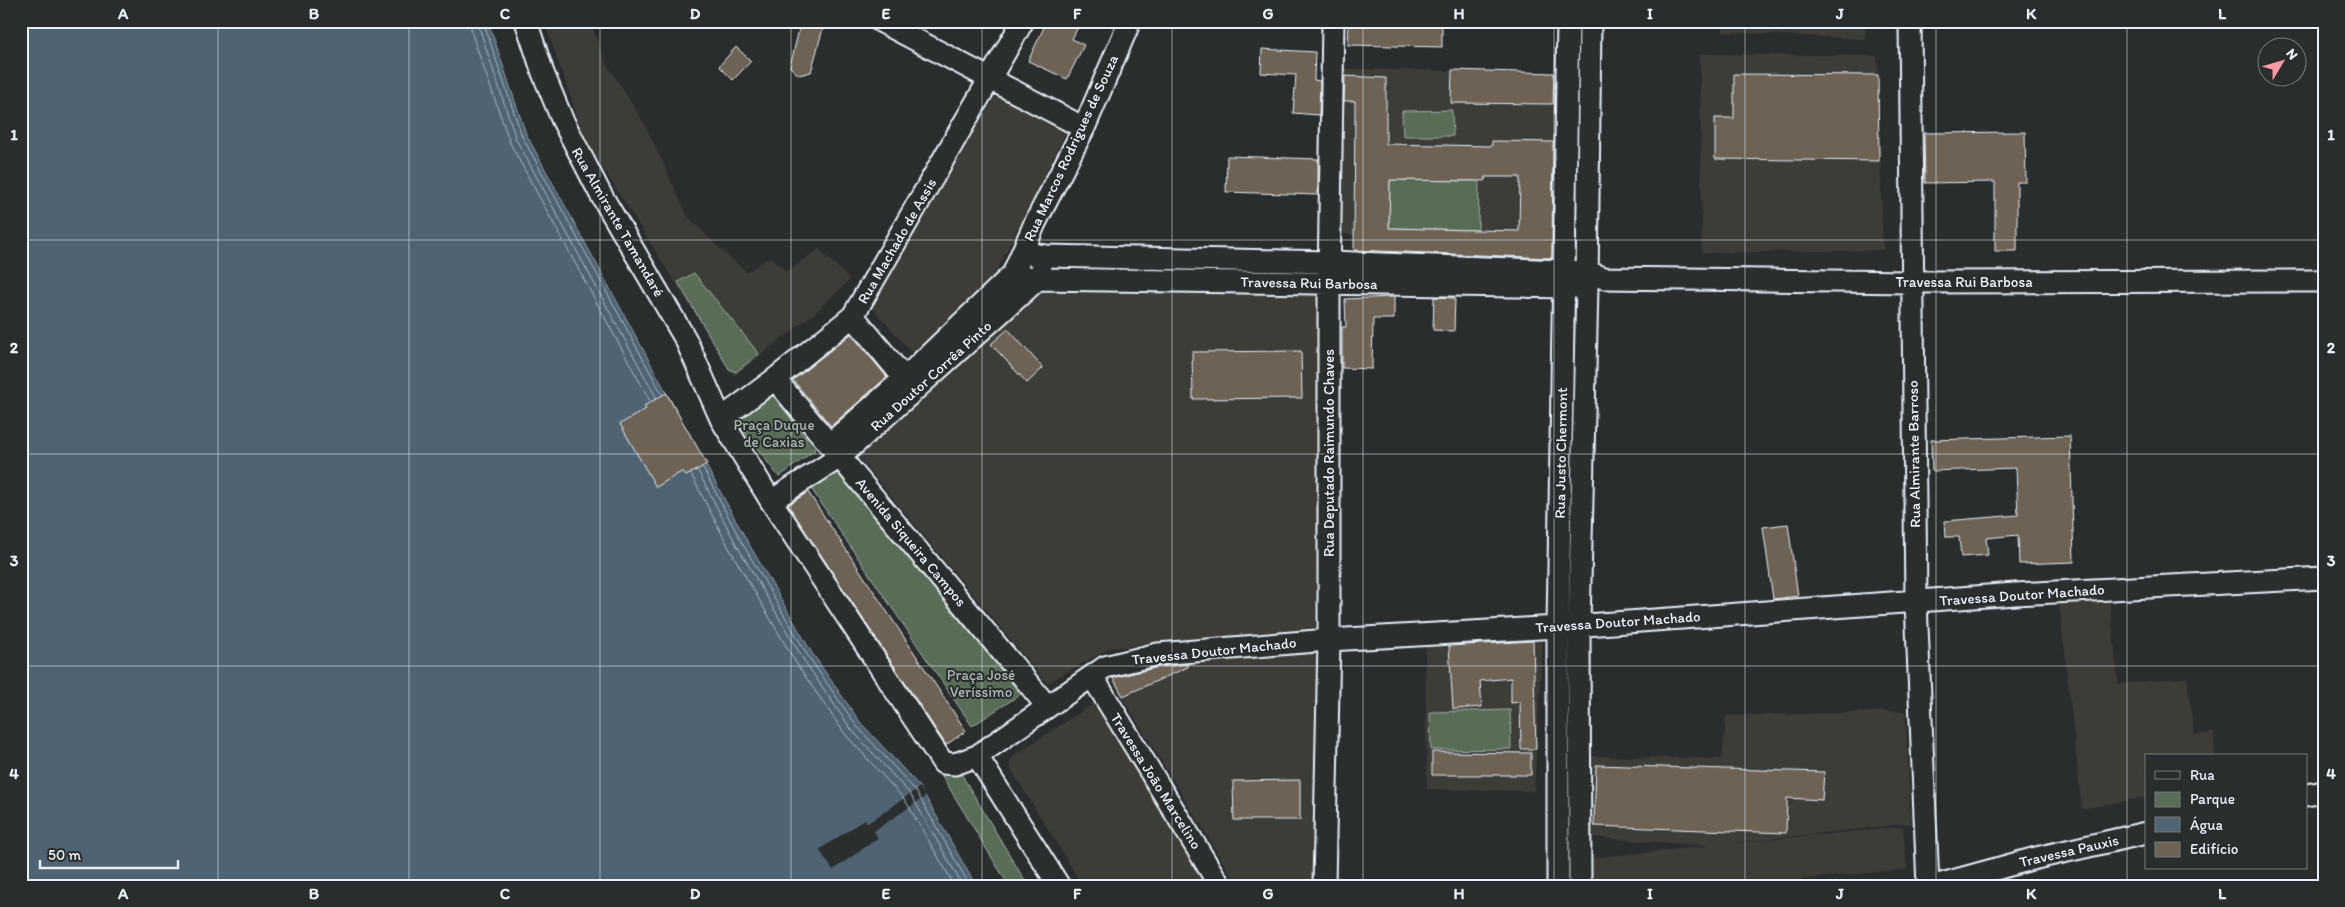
<svg xmlns="http://www.w3.org/2000/svg" width="2345" height="907" viewBox="0 0 2345 907" font-family="Itim,sans-serif">
	<style>
		.built { fill: #3e3d39 }
		.green { fill: #596c56; stroke: #a0aea7 }
		.water { fill: #506473; stroke: #8d9ca8 }
		.pier { fill: #2a2d2e }
		.lines { fill: none; stroke-linecap: round; stroke-linejoin: round }
		.shore { stroke: #abb9c3; stroke-width: 1 }
		.building { fill: #6e6254; stroke: #e8f1f8; fill-rule: evenodd }
		.minor-casing { stroke: #e8f1f8; stroke-width: 25 }
		.minor { stroke: #2a2d2e; stroke-width: 21 }
		.grid { fill: none; stroke: #e8f1f8; stroke-width: 1; stroke-opacity: 0.55 }
		.labels { text-anchor: middle; stroke-width: 4; stroke-linejoin: round; paint-order: stroke }
		.street-label { font-size: 15px; fill: #e8f1f8; stroke: #2a2d2e }
		.park-label { font-size: 15px; fill: #a8b5af; stroke: #2a2d2e }
		.neatline { fill: none; stroke: #e8f1f8; stroke-width: 2 }
		.grid-label { font-size: 16px; text-anchor: middle; font-weight: bold; fill: #e8f1f8 }
	</style>
	<rect width="100%" height="100%" fill="#2a2d2e"/>
	<filter id="ink" filterUnits="userSpaceOnUse"><feTurbulence type="fractalNoise" baseFrequency=".02" numOctaves="2"/><feDisplacementMap in="SourceGraphic" scale="10" xChannelSelector="R" yChannelSelector="G"/><feConvolveMatrix kernelMatrix="1 2 1 2 8 2 1 2 1" color-interpolation-filters="sRGB"/></filter>
	<g filter="url(#ink)">
		<path class="built" d="M 544,21 L 590,21 L 606,63 L 644,123 L 688,217 L 723,252 L 747,272 L 770,257 L 786,272 L 819,249 L 850,280 L 817,311 L 734,376 L 586,141 Z
			M 1723,21 L 1866,21 L 1865,39 L 1723,32 Z
			M 1700,54 L 1877,56 L 1883,250 L 1702,253 Z
			M 1344,69 L 1554,73 L 1552,267 L 1520,266 L 1520,258 L 1354,252 L 1354,235 L 1342,234 Z
			M 996,95 L 1066,132 L 990,284 L 914,355 L 870,305 Z
			M 1041,291 L 1322,294 L 1315,630 L 1110,648 L 1047,683 L 855,453 Z
			M 2109,594 L 2118,684 L 2187,678 L 2194,735 L 2214,733 L 2215,756 L 2146,756 L 2146,797 L 2082,809 L 2059,599 Z
			M 1543,638 L 1534,791 L 1427,789 L 1425,643 Z
			M 1319,650 L 1316,886 L 1238,886 L 1111,679 L 1115,670 Z
			M 1099,700 L 1212,886 L 1083,886 L 1011,769 L 1010,761 L 1016,754 Z
			M 1905,711 L 1911,823 L 1725,844 L 1903,827 L 1907,869 L 1738,886 L 1584,886 L 1581,859 L 1711,846 L 1590,837 L 1588,756 L 1722,759 L 1726,716 Z"/>
		<path class="green" d="M 1452,110 L 1453,136 L 1403,136 L 1402,111 Z
			M 1390,180 L 1479,181 L 1478,230 L 1389,228 Z
			M 694,273 L 759,354 L 736,372 L 729,369 L 678,282 Z
			M 769,390 L 815,450 L 779,477 L 733,417 Z
			M 832,467 L 1017,679 L 1023,690 L 1021,694 L 972,726 L 808,484 Z
			M 1510,710 L 1511,749 L 1431,750 L 1430,712 Z
			M 957,767 L 1028,886 L 1009,886 L 942,776 Z"/>
		<path class="water" d="M 21,21 L 488,21 L 526,134 L 746,539 L 812,653 L 860,722 L 920,787 L 976,886 L 21,886 Z"/>
		<path class="pier" d="M 920,787 L 926,796 L 874,831 L 878,838 L 833,870 L 819,850 L 865,819 L 868,823 Z"/>
		<g class="lines">
			<path class="shore" d="M 470,21 L 472,34 L 510,143 L 650,401
				M 477,21 L 516,139 L 656,397
				M 483,21 L 522,136 L 662,394
				M 703,468 L 741,541 L 808,656 L 856,725 L 916,791 L 970,886
				M 698,471 L 736,544 L 803,659 L 851,729 L 911,795 L 963,886
				M 691,474 L 729,548 L 796,663 L 845,734 L 905,800 L 955,886"/>
		</g>
		<path class="building" d="M 801,21 L 825,21 L 811,72 L 799,75 L 790,67 Z
			M 1047,21 L 1081,21 L 1072,39 L 1084,45 L 1067,79 L 1028,61 Z
			M 1349,21 L 1442,21 L 1442,47 L 1348,45 Z
			M 736,47 L 751,61 L 733,80 L 719,66 Z
			M 1262,49 L 1315,52 L 1314,80 L 1320,81 L 1319,115 L 1293,113 L 1296,75 L 1261,73 Z
			M 1452,70 L 1554,73 L 1553,104 L 1451,103 Z
			M 1734,74 L 1878,75 L 1879,161 L 1715,159 L 1715,118 L 1734,118 Z
			M 1345,76 L 1386,78 L 1386,144 L 1492,146 L 1492,141 L 1553,142 L 1552,258 L 1354,250 L 1355,101 L 1344,101 ZM 1486,177 L 1520,177 L 1519,231 L 1389,228 L 1390,180 L 1485,181 Z
			M 2025,132 L 2026,182 L 2017,182 L 2017,251 L 1995,251 L 1995,182 L 1925,183 L 1924,133 Z
			M 1227,156 L 1318,159 L 1318,195 L 1226,192 Z
			M 1394,297 L 1394,319 L 1373,319 L 1372,369 L 1342,368 L 1342,327 L 1346,327 L 1345,299 Z
			M 1434,297 L 1455,298 L 1454,331 L 1433,330 Z
			M 1008,329 L 1043,368 L 1027,383 L 991,344 Z
			M 851,334 L 887,377 L 831,426 L 793,380 Z
			M 1301,351 L 1302,398 L 1193,399 L 1192,352 Z
			M 666,393 L 707,464 L 686,476 L 683,471 L 656,487 L 620,424 L 646,409 L 644,406 Z
			M 2070,436 L 2074,562 L 2019,564 L 2018,535 L 1986,538 L 1988,555 L 1961,557 L 1959,537 L 1946,537 L 1945,521 L 2018,515 L 2016,468 L 1932,471 L 1931,440 Z
			M 808,492 L 966,731 L 946,745 L 788,505 Z
			M 1788,524 L 1798,596 L 1773,599 L 1763,527 Z
			M 1533,641 L 1536,749 L 1521,749 L 1520,702 L 1511,703 L 1511,678 L 1480,681 L 1482,707 L 1453,709 L 1449,646 Z
			M 1188,664 L 1188,667 L 1123,696 L 1113,678 L 1159,667 Z
			M 1432,752 L 1531,753 L 1531,775 L 1432,775 Z
			M 1596,765 L 1824,772 L 1822,800 L 1787,798 L 1786,833 L 1594,826 Z
			M 1300,780 L 1300,820 L 1234,820 L 1233,781 Z"/>
		<g class="lines">
			<g class="minor-casing">
				<path id="minor" d="M 526,21 L 543,73 L 562,119 L 600,193 L 686,340 L 721,419 L 771,501 L 943,763 L 955,764 L 977,756 L 1105,667 L 1158,654 L 1329,640 L 1558,627 L 2015,594 L 2324,578
					M 880,21 L 1084,128
					M 1910,21 L 1916,602 L 1928,886
					M 1022,253 L 1046,256 L 1330,262 L 1587,272 L 1604,278 L 1912,282 L 2324,281
					M 1013,274 L 1038,279 L 1576,287
					M 853,316 L 913,389
					M 775,379 L 1047,706
					M 721,419 L 775,379 L 853,316 L 1023,21
					M 830,444 L 905,378 L 1013,274 L 1035,223 L 1084,128 L 1130,21
					M 771,501 L 840,457 L 1038,279 L 1041,271
					M 1092,676 L 1220,886
					M 977,756 L 1059,886
					M 2306,795 L 2324,792
					M 1324,886 L 1329,640 L 1329,283 L 1333,21
					M 1558,886 L 1558,627 L 1568,21
					M 1580,886 L 1579,625 L 1587,287 L 1590,21
					M 1934,886 L 2032,859 L 2146,833"/>
			</g>
			<use href="#minor" class="minor"/>
		</g>
	</g>
	<path class="grid" d="M 218,21 L 218,886M 409,21 L 409,886M 600,21 L 600,886M 791,21 L 791,886M 982,21 L 982,886M 1172,21 L 1172,886M 1363,21 L 1363,886M 1554,21 L 1554,886M 1745,21 L 1745,886M 1936,21 L 1936,886M 2127,21 L 2127,886M 21,240 L 2324,240M 21,454 L 2324,454M 21,666 L 2324,666"/>
	<g class="labels">
		<g class="street-label">
			<text transform="translate(1071 148) rotate(-65)" y="5">Rua Marcos Rodrigues de Souza</text>
			<text transform="translate(618 222) rotate(60)" y="5">Rua Almirante Tamandaré</text>
			<text transform="translate(897 241) rotate(-60)" y="5">Rua Machado de Assis</text>
			<text x="1964" y="287">Travessa Rui Barbosa</text>
			<text transform="translate(1309 283) rotate(1)" y="5">Travessa Rui Barbosa</text>
			<text transform="translate(931 376) rotate(-42)" y="5">Rua Doutor Corrêa Pinto</text>
			<text transform="translate(1329 453) rotate(-90)" y="5">Rua Deputado Raimundo Chaves</text>
			<text transform="translate(1561 453) rotate(-89)" y="5">Rua Justo Chermont</text>
			<text transform="translate(1914 454) rotate(-91)" y="5">Rua Almirante Barroso</text>
			<text transform="translate(911 542) rotate(50)" y="5">Avenida Siqueira Campos</text>
			<text transform="translate(2022 595) rotate(-4)" y="5">Travessa Doutor Machado</text>
			<text transform="translate(1618 622) rotate(-4)" y="5">Travessa Doutor Machado</text>
			<text transform="translate(1214 651) rotate(-6)" y="5">Travessa Doutor Machado</text>
			<text transform="translate(1156 781) rotate(58)" y="5">Travessa João Marcelino</text>
			<text transform="translate(2069 851) rotate(-13)" y="5">Travessa Pauxis</text>
		</g>
		<g class="park-label">
			<text x="774" y="430">Praça Duque<tspan x="774" dy="17">de Caxias</tspan></text>
			<text x="981" y="680">Praça José<tspan x="981" dy="17">Veríssimo</tspan></text>
		</g>
	</g>
	<rect width="2345" height="907" fill="none" stroke="#2a2d2e" stroke-width="55"/>
	<rect x="2145" y="754" width="162" height="115" fill="#2a2d2e" stroke="#767b7f"/>
	<rect x="2155" y="771" width="25" height="8" fill="#2a2d2e" stroke="#767b7f"/>
	<text x="2190" y="780" font-size="15" fill="#e8f1f8">Rua</text>
	<rect x="2155" y="792" width="25" height="15" fill="#596c56" stroke="#767b7f"/>
	<text x="2190" y="804" font-size="15" fill="#e8f1f8">Parque</text>
	<rect x="2155" y="817" width="25" height="15" fill="#506473" stroke="#767b7f"/>
	<text x="2190" y="830" font-size="15" fill="#e8f1f8">Água</text>
	<rect x="2155" y="842" width="25" height="15" fill="#6e6254" stroke="#767b7f"/>
	<text x="2190" y="854" font-size="15" fill="#e8f1f8">Edifício</text>
	<g transform="translate(2282 62) rotate(52)"><circle r="24" fill="#2a2d2e" stroke="#767b7f"/>
	<path d="M0-4L9 19L0 12L-9 19Z" fill="#ff9aa2"/>
	<text y="-8" font-size="14" font-weight="bold" text-anchor="middle" fill="#e8f1f8">N</text>
	</g>
	<path d="M40 860v8h138v-8" fill="none" stroke="#e8f1f8" stroke-width="2.5"/>
	<text x="48" y="860" font-size="15" fill="#e8f1f8" stroke="#2a2d2e" stroke-width="4" paint-order="stroke">50 m</text>
	<rect x="28" y="28" width="2290" height="852" class="neatline"/>
	<g class="grid-label">
		<text x="123" y="19">A</text>
		<text x="314" y="19">B</text>
		<text x="505" y="19">C</text>
		<text x="695" y="19">D</text>
		<text x="886" y="19">E</text>
		<text x="1077" y="19">F</text>
		<text x="1268" y="19">G</text>
		<text x="1459" y="19">H</text>
		<text x="1650" y="19">I</text>
		<text x="1840" y="19">J</text>
		<text x="2031" y="19">K</text>
		<text x="2222" y="19">L</text>
		<text x="14" y="140">1</text>
		<text x="2331" y="140">1</text>
		<text x="14" y="353">2</text>
		<text x="2331" y="353">2</text>
		<text x="14" y="566">3</text>
		<text x="2331" y="566">3</text>
		<text x="14" y="779">4</text>
		<text x="2331" y="779">4</text>
		<text x="123" y="899">A</text>
		<text x="314" y="899">B</text>
		<text x="505" y="899">C</text>
		<text x="695" y="899">D</text>
		<text x="886" y="899">E</text>
		<text x="1077" y="899">F</text>
		<text x="1268" y="899">G</text>
		<text x="1459" y="899">H</text>
		<text x="1650" y="899">I</text>
		<text x="1840" y="899">J</text>
		<text x="2031" y="899">K</text>
		<text x="2222" y="899">L</text>
	</g>
</svg>
